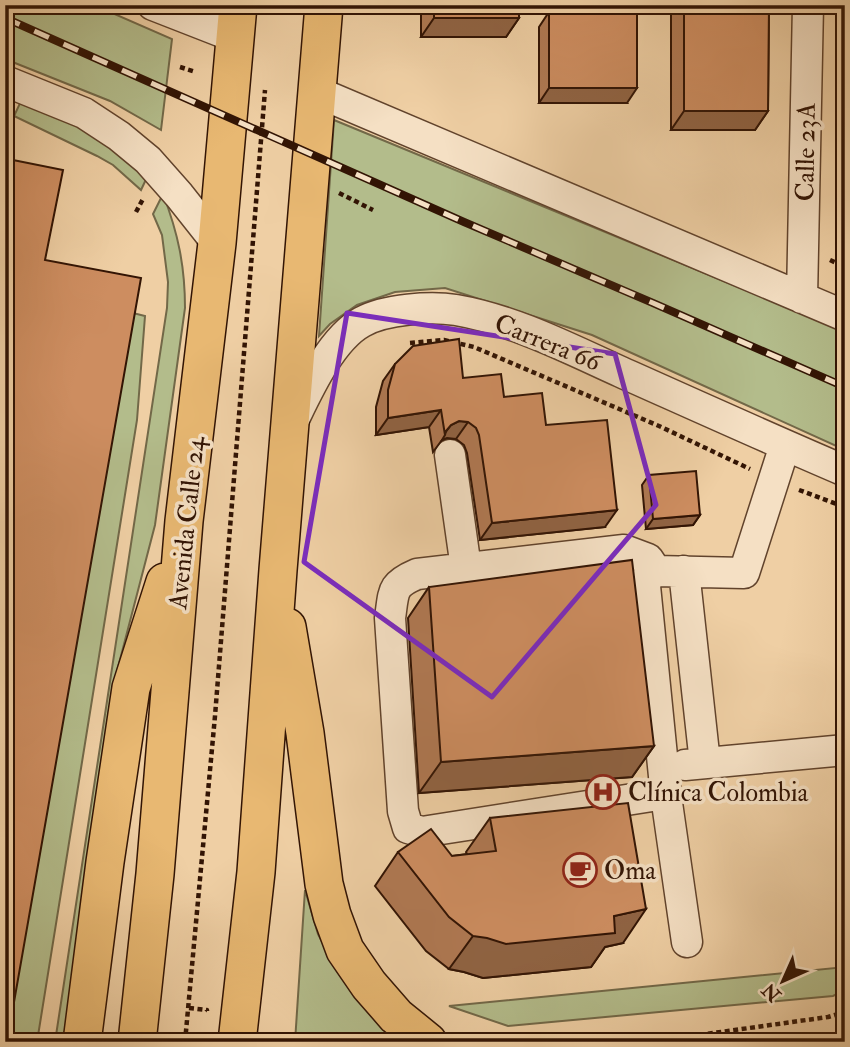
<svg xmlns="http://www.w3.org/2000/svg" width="850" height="1047" viewBox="0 0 850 1047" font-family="'IM FELL Double Pica',serif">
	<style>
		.green { fill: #b3bc8b; stroke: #726848; stroke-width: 2 }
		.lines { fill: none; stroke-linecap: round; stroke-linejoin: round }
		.minor-casing { stroke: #61432c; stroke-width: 33 }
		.major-casing { stroke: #321404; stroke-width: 40 }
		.path { stroke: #321404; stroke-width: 4.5; stroke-dasharray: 5 3.5; stroke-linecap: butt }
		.minor { stroke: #f5e0c4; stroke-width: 30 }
		.major { stroke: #e8b872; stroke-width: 37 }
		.rail-casing { stroke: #321404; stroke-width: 8 }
		.rail { stroke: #f5e0c4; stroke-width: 5; stroke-dasharray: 16; stroke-linecap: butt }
		.wall { fill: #b07953; stroke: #321404; stroke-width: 2 }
		.shaded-wall { fill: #906343; stroke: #321404; stroke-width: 2 }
		.building { fill: #cd8d60; stroke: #321404; stroke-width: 2 }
		.marked { fill: none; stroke: #7b2cbf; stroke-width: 5; stroke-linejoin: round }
		.labels { text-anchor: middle; stroke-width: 7; stroke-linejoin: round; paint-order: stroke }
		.street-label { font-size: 26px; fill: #321404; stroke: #f5e0c4 }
		.poi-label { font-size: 26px; fill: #321404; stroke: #f5e0c4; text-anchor: start }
	</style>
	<rect width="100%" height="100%" fill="#efcfa4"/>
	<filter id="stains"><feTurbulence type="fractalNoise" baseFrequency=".00286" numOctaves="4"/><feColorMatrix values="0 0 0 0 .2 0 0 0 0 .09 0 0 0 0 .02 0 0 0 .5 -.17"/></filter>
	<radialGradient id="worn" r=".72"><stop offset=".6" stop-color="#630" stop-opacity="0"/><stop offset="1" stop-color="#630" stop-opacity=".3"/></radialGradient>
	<path class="green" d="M 5,5 L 94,5 L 172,39 L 161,130 L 110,101 L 5,59 Z
		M 22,99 L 89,130 L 149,173 L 141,190 L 113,165 L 97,156 L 14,116 Z
		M 334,120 L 845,331 L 845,450 L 592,335 L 445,288 L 395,292 L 357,305 L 330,324 L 319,336 Z
		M 163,194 C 178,233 185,266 185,308 L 155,525 L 116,675 L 69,1042 L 55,1042 L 167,308 L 168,282 L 162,235 L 153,214 Z
		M 125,311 L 145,316 L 137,420 L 37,1042 L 5,1042 Z
		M 305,890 L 318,934 L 338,972 L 401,1042 L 295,1042 Z
		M 845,967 L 845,990 L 833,996 L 508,1026 L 449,1006 Z"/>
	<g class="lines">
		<g class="minor-casing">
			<path id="minor" d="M 153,5 L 235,37
				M 5,81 L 84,113 L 119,136 L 148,160 L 179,195 L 217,243
				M 317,92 L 845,316
				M 802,298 L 808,5
				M 293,421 C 308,390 331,339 362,322 C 385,309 431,306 456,310 C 514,320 568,348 621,372 C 695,405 770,439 845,471
				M 450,455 L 466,568
				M 656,571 L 648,559 L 624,550 L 417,574 C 391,585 394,591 390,618 L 403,811 L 408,828 L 422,832 L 652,796 L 666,796
				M 684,571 L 705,763
				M 685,765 L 845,750
				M 687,942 L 666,796 L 645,586 L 647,578 L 656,571 L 744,573 L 785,445"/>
		</g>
		<g class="major-casing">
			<path id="major" d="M 287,627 L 305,733 L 324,884 L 332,915 L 345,950 L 369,985 L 396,1016 L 428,1042
				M 82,1042 L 105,862 L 131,688 L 165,582
				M 137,1042 L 155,874 L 184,521 L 217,243 L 238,5
				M 237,1042 L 256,872 L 278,570 L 324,5"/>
		</g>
		<path class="path" d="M 180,67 L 196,72
			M 339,193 L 373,210
			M 136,212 L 144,197
			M 830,260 L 845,267
			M 410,343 L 444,340 L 474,347 L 659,426 L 750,469
			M 799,490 L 845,507
			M 189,1008 L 207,1010 L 207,1011
			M 185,1042 L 215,716 L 265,90
			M 649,1042 L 828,1017 L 845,1012"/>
		<use href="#minor" class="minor"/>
		<use href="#major" class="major"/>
		<g class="rail-casing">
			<path id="rail" d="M 5,18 L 464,222 L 653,303 L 845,387"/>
		</g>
		<use href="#rail" class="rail"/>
	</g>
	<path class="wall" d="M 421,5 L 519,5 L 519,18 L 506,37 L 421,37 Z
		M 671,5 L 769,5 L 768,111 L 755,130 L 671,130 Z
		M 549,12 L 627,103 L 539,103 L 539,27 Z
		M 395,364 L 463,378 L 504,397 L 546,425 L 605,527 L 480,540 L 467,453 L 464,445 L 456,439 L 447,438 L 442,440 L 433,452 L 429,427 L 376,435 L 376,407 L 383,381 Z
		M 649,475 L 700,515 L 693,525 L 646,529 L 642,485 Z
		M 429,587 L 654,746 L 632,777 L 419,793 L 408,618 Z
		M 490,818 L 623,943 L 605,947 L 591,967 L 483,978 L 464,972 L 449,969 L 426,951 L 375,886 L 398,852 L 452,856 L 467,854 L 466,852 Z"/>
	<path class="shaded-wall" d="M 434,18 L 519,18 L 506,37 L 421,37 Z
		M 549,88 L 637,88 L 627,103 L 539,103 Z
		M 684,111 L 768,111 L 755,130 L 671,130 Z
		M 441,410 L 429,427 L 376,435 L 388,418 Z
		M 459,421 L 468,422 L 456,439 L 447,438 L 442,440 L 445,435 L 445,433 L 451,425 Z
		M 617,510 L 605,527 L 480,540 L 492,523 Z
		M 700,515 L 693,525 L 646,529 L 653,519 Z
		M 654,746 L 632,777 L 419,793 L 441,762 Z
		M 646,909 L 623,943 L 605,947 L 591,967 L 483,978 L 464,972 L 449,969 L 473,936 L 614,916 Z"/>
	<path class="building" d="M 434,5 L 519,5 L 519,18 L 434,18 Z
		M 684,5 L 769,5 L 768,111 L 684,111 Z
		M 549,12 L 637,12 L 637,88 L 549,88 Z
		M 8,159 L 63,170 L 45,260 L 141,278 L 7,1042 L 5,1042 L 5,174 Z
		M 459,339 L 463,378 L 501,374 L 504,397 L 542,393 L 546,425 L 607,420 L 617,510 L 492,523 L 479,435 L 476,428 L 468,422 L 459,421 L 451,425 L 446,431 L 445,435 L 441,410 L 388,418 L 388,390 L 395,364 L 413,346 Z
		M 696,471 L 700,515 L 653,519 L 649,475 Z
		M 632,560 L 654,746 L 441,762 L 429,587 Z
		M 628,803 L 646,909 L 614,916 L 615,933 L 506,944 L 487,938 L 473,936 L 449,917 L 398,852 L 431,829 L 452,856 L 496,851 L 490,818 Z"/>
	<path class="marked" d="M 347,313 L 615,354 L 656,505 L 492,697 L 304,562 Z"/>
	<defs>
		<g id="hospital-ring" transform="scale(1.75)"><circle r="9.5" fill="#f5e0c4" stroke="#8f2418" stroke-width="1.5"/><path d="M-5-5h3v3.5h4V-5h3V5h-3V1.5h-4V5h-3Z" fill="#8f2418"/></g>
		<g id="cafe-ring" transform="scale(1.75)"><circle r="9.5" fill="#f5e0c4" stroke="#8f2418" stroke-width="1.5"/><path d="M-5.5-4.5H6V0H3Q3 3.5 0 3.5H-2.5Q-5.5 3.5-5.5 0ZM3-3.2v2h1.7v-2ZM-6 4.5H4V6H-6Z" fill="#8f2418"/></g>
	</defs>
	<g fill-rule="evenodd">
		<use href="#hospital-ring" x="603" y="792"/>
		<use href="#cafe-ring" x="580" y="870"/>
	</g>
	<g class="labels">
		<g class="street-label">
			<text transform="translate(805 152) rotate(-89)" y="9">Calle 23A</text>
			<text transform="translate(548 342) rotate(22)" y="9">Carrera 66</text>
			<text transform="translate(186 523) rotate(-84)" y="9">Avenida Calle 24</text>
		</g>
		<g class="poi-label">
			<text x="628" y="801">Clínica Colombia</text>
			<text x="604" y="879">Oma</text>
		</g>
	</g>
	<rect width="850" height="1047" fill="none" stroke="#efcfa4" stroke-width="28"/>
	<rect x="7" y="7" width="836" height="1033" fill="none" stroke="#321404" stroke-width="3.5"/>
	<rect x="14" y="14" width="822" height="1019" fill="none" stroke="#321404" stroke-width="2"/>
	<g transform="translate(783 981) rotate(225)" stroke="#f5e0c4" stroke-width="5" paint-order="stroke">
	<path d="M0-5L12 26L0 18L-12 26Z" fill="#321404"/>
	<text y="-10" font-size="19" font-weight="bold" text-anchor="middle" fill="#321404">N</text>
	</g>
	<rect width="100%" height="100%" filter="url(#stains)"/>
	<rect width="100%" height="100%" fill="url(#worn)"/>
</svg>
